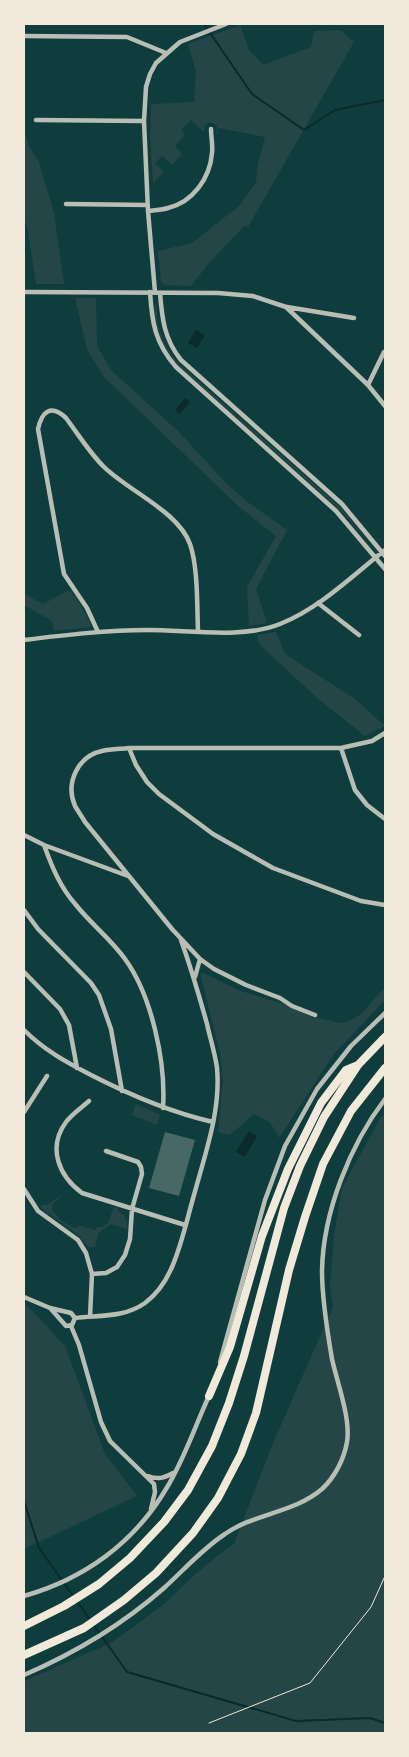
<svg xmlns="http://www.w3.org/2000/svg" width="409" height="1757" viewBox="0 0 409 1757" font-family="Helvetica,sans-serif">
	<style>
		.green { fill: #244646 }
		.water { fill: #0a2a2b }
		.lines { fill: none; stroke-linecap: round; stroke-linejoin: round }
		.stream { stroke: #0a2a2b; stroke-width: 2 }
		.building { fill: #486865 }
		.path { stroke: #f1e9da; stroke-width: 1 }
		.minor { stroke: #b8beb3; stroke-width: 4.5 }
		.motorway { stroke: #f1e9da; stroke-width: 8 }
	</style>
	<rect width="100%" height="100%" fill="#0f3d3e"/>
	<path class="green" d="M 240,25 L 249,50 L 263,65 L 311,47 L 314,31 L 340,30 L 354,42 L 248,227 L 245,225 L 209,263 L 191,286 L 165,285 L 161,281 L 158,251 L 192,243 L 239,206 L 256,182 L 258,164 L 265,137 L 219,128 L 217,135 L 216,134 L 218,129 L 216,125 L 210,122 L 204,126 L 204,132 L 191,120 L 181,130 L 185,135 L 175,146 L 182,154 L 172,165 L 162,156 L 155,163 L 164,172 L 153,183 L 150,136 L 151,104 L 194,102 L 196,71 L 188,44 Z
		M 24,130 L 29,146 L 39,162 L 54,213 L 64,284 L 36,284 L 28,231 L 24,219 Z
		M 75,298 L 96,298 L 97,346 L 111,370 L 179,432 L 225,482 L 249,503 L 287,530 L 256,589 L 267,623 L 249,626 L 247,587 L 276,536 L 238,506 L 103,376 L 87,349 Z
		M 155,301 C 157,308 157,317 158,325 C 161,340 169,352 179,364 L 340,507 L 373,547 L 339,509 L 178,365 C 163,348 152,324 155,301 Z
		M 69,590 L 77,599 L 91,624 L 90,627 L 54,631 L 52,621 L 24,605 L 24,594 L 43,604 Z
		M 276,632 L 285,654 L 355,699 L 385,726 L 365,736 L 317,698 L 260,645 L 257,635 Z
		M 200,973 L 204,973 L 238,990 L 287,1005 L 314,1017 L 341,1023 L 347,1022 L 360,1015 L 385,987 L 385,1000 L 334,1054 L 279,1138 L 270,1122 L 254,1114 L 230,1135 L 218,1132 L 223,1080 L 220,1053 Z
		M 136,1104 L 160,1115 L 157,1125 L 132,1115 Z
		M 385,1113 L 385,1733 L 24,1733 L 24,1681 L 111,1643 L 163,1605 L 192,1577 L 216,1557 L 234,1544 L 273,1443 L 333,1307 L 330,1285 L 334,1236 L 342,1188 L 381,1117 Z
		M 62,1195 L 52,1205 L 52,1210 C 58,1218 66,1225 75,1228 L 80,1226 L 96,1230 L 97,1227 L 102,1227 L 108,1223 L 114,1207 L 118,1208 L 117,1210 L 122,1214 L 123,1213 L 127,1222 L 127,1229 L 111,1224 L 99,1232 L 95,1247 L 88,1247 L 78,1235 L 40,1207 L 43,1205 L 47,1205 Z
		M 24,1302 L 65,1346 L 105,1454 L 137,1496 L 24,1549 Z"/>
	<path class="water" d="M 196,330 L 205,335 L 197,348 L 188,343 Z
		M 185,398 L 190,402 L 180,414 L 175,410 Z
		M 249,1131 L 257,1136 L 245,1157 L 236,1152 Z"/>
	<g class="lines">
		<path class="stream" d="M 204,24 L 252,94 L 304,130 L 335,110 L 385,100
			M 24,1501 L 39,1548 L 74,1597
			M 77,1601 L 90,1620
			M 93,1624 L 127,1672 L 296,1721 L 370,1718 L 385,1723"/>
	</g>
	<path class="building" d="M 165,1132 L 195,1140 L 179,1196 L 149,1188 Z"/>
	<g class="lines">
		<path class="path" d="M 209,1723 L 310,1683 L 371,1607 L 385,1576"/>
		<path class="minor" d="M 24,36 L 127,37 L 166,53
			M 36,120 L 144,121
			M 66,204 L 148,205
			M 148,211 C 155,210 162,210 168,208 C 193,202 210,178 212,153 C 213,145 211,137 211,129
			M 24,292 L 218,293 L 253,296 L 286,307 L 368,385 L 385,406
			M 150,292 C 152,323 155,343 176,367 L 336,511 L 385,569
			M 155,292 L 148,211 L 144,121 L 146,87 L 150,74 L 156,63 L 180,42 L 226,24
			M 160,293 C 162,318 164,339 181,360 L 342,504 L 385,556
			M 287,307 L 354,318
			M 368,385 L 384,352
			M 318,603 L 359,635
			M 98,632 L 87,608 L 64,574 L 38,429 C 42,411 51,404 66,418 C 78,434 89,452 103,466 C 128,491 178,511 190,544 C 198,567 197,605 198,631
			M 24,640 C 65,635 107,630 148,630 C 189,630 243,639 280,624 C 320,608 352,576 385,550
			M 129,748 L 136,765 L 147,782 L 159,794 L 213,834 L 273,868 L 361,901 L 385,905
			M 341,748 L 355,790 L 367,805 L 385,819
			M 24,835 L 44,845 L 128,876
			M 44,845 C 52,867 60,887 76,905 C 91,924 111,939 125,959 C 152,996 166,1063 163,1108
			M 24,910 L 38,929 L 91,983 L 99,995 L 111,1029 L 122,1091
			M 24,972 L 60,1009 L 69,1025 L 77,1068
			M 195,977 L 200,959
			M 315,1015 L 292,1006 L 280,998 L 246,985 L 214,969 L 200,959 L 172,929 L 85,822 C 82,817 78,811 75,806 C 65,783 78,756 102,751 C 111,749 121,749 129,748 L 341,748 L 372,741 L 385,733
			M 24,1030 C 44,1050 66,1062 91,1075 C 130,1095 169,1112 213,1122
			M 89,1101 C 81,1108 72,1114 66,1122 C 47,1148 59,1176 82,1193 L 185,1225
			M 24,1112 L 47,1076
			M 24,1189 L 38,1211 L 78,1240 L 86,1253 L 92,1274 L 90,1317
			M 92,1274 L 106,1273 L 117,1267 L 125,1255 L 130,1239 L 132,1209 L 142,1174 L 141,1167 L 138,1162 L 106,1151
			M 24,1297 L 50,1308 L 71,1313 L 75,1318
			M 51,1309 L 66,1326 L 72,1325 L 75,1318
			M 75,1318 C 99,1315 124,1318 145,1303 C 157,1294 166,1281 172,1267 C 182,1244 187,1219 194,1195 C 205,1154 221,1111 217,1068 C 215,1053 210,1038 207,1024 C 199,995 191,968 181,940
			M 71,1326 L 79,1345 L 101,1422 L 110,1441 L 154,1484 L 155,1492 L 151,1509
			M 220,1362 L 265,1200 L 285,1146 L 317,1089 L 351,1046 L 385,1013
			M 148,1476 C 158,1480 164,1478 173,1473
			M 24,1596 C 84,1579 134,1543 166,1489 C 184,1460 195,1426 209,1396
			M 24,1675 C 75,1653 122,1625 164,1588 C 184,1570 202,1549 225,1534 C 255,1513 294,1513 322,1489 C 335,1477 344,1459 347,1442 C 351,1419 337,1382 332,1359 C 327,1330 322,1300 322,1271 C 323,1212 350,1145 385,1099"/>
		<path class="motorway" d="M 209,1396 L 230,1347 L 262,1236 L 288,1169 L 321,1103 L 346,1070 L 358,1065
			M 24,1626 L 64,1606 L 99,1584 L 130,1558 L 164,1522 L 188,1490 L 212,1446 L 229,1403 L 244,1356 L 284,1208 L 300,1166 L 324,1117 L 358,1065 L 385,1037
			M 24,1655 L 84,1628 L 124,1600 L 156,1573 L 193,1533 L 218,1498 L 241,1454 L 256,1413 L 289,1270 L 305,1217 L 323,1164 L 351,1111 L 385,1068"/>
	</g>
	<rect width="409" height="1757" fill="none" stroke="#f1e9da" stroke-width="50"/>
</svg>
